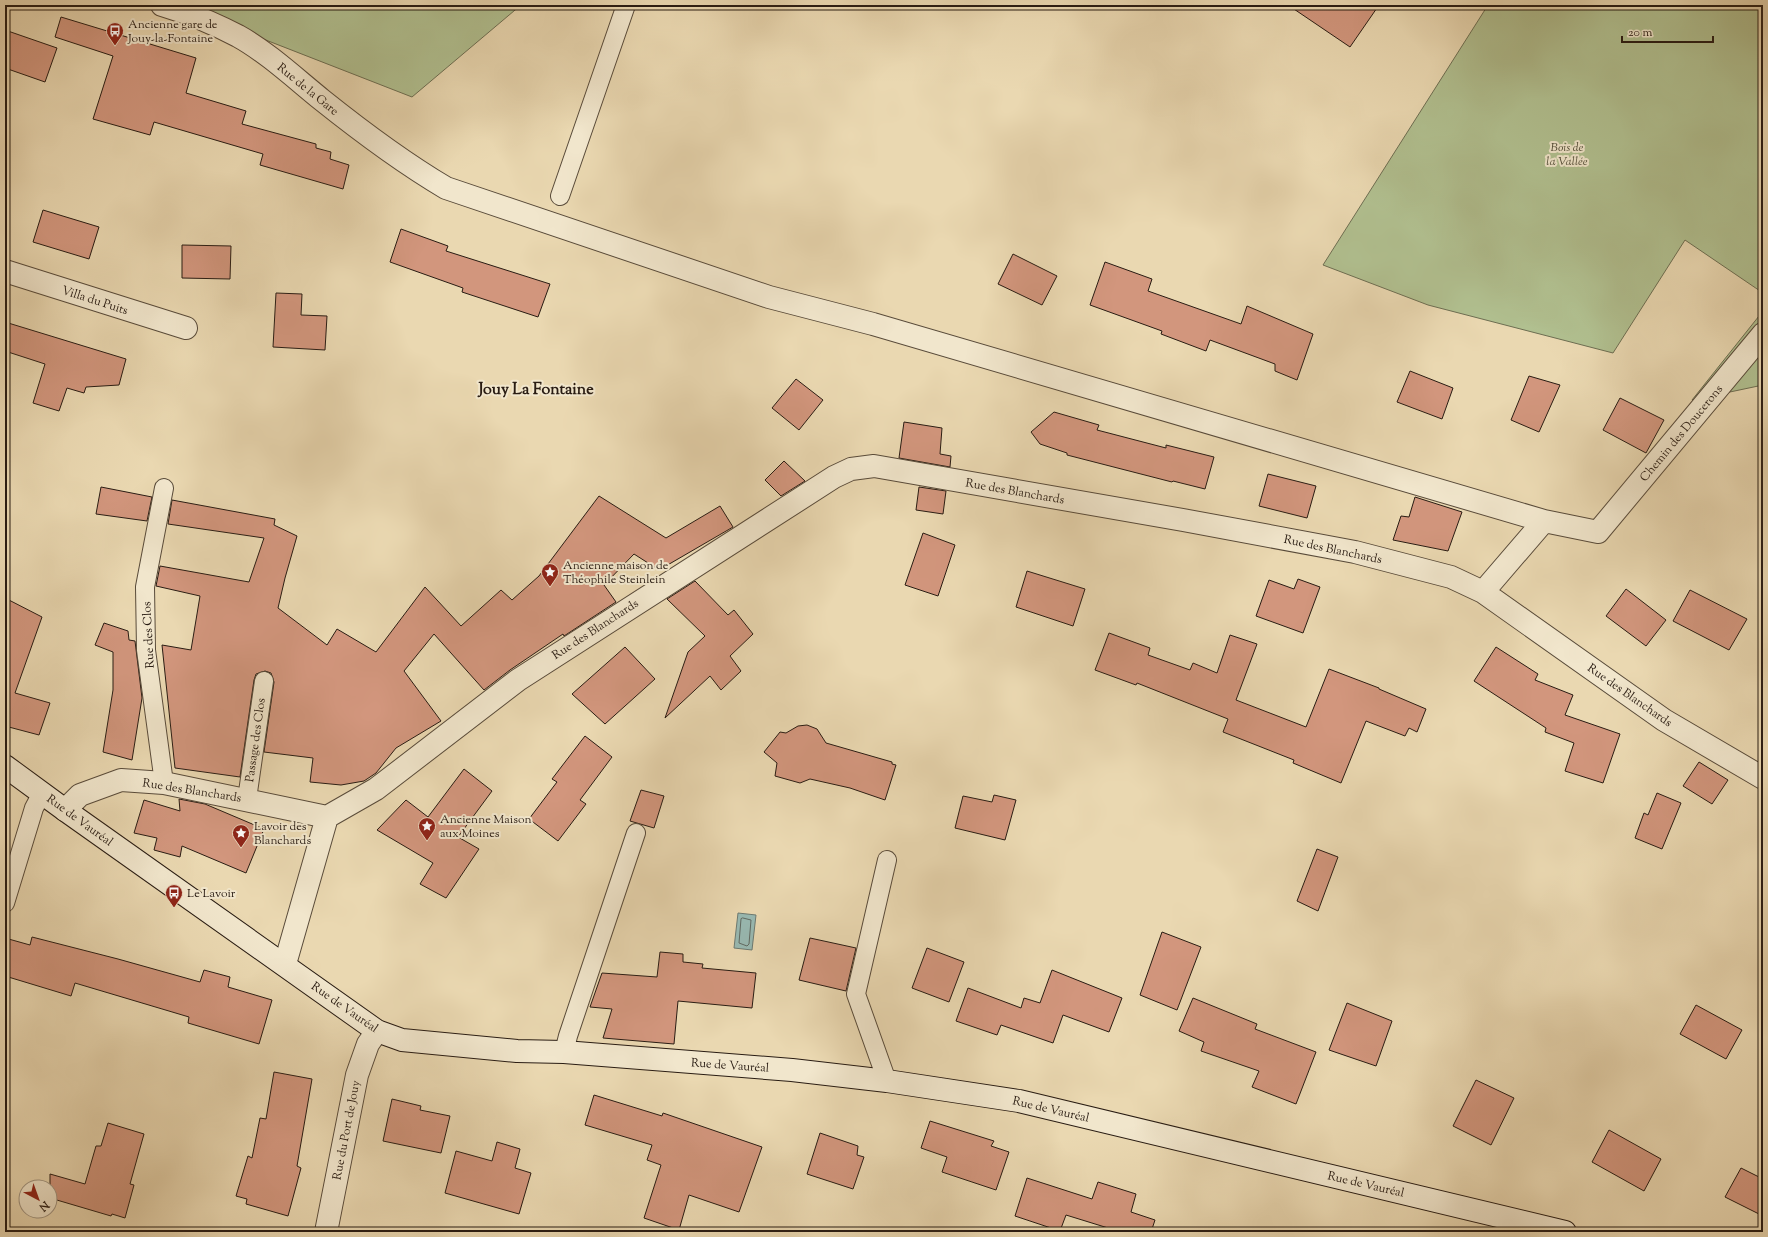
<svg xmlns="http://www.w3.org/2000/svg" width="1768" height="1237" viewBox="0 0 1768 1237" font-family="'Sorts Mill Goudy',serif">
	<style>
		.green { fill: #b1c090; stroke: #6d6e52 }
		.water { fill: #98b9b2; stroke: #6c7a72 }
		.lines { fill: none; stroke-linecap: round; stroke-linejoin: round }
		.shore { stroke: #606a62; stroke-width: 1 }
		.building { fill: #d2967d; stroke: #291c13 }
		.lane-casing { stroke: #594b3a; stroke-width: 20 }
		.street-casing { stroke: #594b3a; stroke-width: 24 }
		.secondary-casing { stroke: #291c13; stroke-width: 24 }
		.lane { stroke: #f1e6cc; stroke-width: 18 }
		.street { stroke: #f1e6cc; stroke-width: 22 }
		.secondary { stroke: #f1e6cc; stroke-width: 22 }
		.labels { text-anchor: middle; stroke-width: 4; stroke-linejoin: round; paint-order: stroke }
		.poi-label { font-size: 12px; fill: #291c13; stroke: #f1e6cc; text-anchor: start }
		.street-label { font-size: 12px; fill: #291c13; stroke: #f1e6cc }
		.park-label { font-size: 12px; font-style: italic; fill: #524d38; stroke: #f1e6cc }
		.district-label { font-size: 16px; font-weight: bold; fill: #291c13; stroke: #f1e6cc }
	</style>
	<rect width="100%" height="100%" fill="#ead8b1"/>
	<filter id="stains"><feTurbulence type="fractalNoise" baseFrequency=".005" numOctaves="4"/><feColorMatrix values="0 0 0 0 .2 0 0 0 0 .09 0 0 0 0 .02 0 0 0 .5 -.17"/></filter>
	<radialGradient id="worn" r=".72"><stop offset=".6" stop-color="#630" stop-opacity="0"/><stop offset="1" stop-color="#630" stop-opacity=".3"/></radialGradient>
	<path class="green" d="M 176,5 L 521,5 L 412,97 Z
		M 1488,5 L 1763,5 L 1763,293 L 1685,240 L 1613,353 L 1428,305 L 1323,265 Z
		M 1763,311 L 1763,385 L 1692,400 Z"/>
	<path class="water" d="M 738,913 L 756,915 L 752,950 L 734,948 Z"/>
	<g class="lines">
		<path class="shore" d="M 743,918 L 751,920 L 749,944 L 747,946 L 739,943 L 741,919 Z"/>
	</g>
	<path class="building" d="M 1288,5 L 1379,5 L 1350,47 Z
		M 61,17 L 196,58 L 186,93 L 246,111 L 242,124 L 316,144 L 316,148 L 331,152 L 330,159 L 349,165 L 343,189 L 260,165 L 263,154 L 154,122 L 150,135 L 93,119 L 113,56 L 55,37 Z
		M 5,30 L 57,48 L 45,82 L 5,68 Z
		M 43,210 L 99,227 L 89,259 L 33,242 Z
		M 401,229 L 448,246 L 446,251 L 550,284 L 538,317 L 462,292 L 463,288 L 390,262 Z
		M 182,245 L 231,246 L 230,279 L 182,278 Z
		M 1013,254 L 1057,276 L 1042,305 L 998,284 Z
		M 1105,262 L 1152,279 L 1148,291 L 1241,324 L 1247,306 L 1313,334 L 1297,380 L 1275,371 L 1275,364 L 1210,340 L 1206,351 L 1161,334 L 1162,331 L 1090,305 Z
		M 276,293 L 302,294 L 301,315 L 327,316 L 325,350 L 273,347 Z
		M 5,322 L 126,359 L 119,385 L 86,387 L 84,393 L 67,388 L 59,411 L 33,403 L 45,364 L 5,351 Z
		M 1410,371 L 1453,388 L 1442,419 L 1397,402 Z
		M 1529,376 L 1560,385 L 1539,432 L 1511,420 Z
		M 796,379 L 823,400 L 799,430 L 772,408 Z
		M 1620,398 L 1664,420 L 1646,453 L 1603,430 Z
		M 1054,412 L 1099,425 L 1097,430 L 1166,448 L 1166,445 L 1214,457 L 1205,489 L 1173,481 L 1172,482 L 1067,455 L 1067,453 L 1040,444 L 1031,432 Z
		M 904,422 L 942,428 L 940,454 L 951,456 L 950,467 L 899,458 Z
		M 784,461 L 805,481 L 781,496 L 765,480 Z
		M 1268,474 L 1316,486 L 1307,518 L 1259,506 Z
		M 101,487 L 152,497 L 147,521 L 96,514 Z
		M 919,487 L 946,491 L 943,514 L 916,510 Z
		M 599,496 L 666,538 L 720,506 L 733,527 L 659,570 L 634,554 L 604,585 L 616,602 L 564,636 L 563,634 L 510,670 L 484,690 L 434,634 L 404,671 L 441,721 L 396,748 L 376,773 L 364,781 L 341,785 L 310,782 L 313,758 L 264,752 L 274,682 L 271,673 L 265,671 L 256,674 L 254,680 L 240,777 L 175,768 L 162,645 L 191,650 L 200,596 L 156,586 L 160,566 L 249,582 L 264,538 L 168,524 L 172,500 L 275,519 L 274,525 L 297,536 L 285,578 L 278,608 L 327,645 L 337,629 L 376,652 L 425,587 L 461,626 L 501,590 L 512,600 L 539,576 Z
		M 1415,497 L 1462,512 L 1448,551 L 1393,540 L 1401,516 L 1409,517 Z
		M 923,533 L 955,545 L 938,596 L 905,585 Z
		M 1027,571 L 1085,589 L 1073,626 L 1016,607 Z
		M 1298,579 L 1320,587 L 1303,633 L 1256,616 L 1269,580 L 1294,589 Z
		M 695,581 L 728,615 L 734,610 L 753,634 L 730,656 L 741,671 L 721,690 L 710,676 L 665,718 L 688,652 L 705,636 L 667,599 Z
		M 1626,589 L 1666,620 L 1646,646 L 1606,616 Z
		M 1690,590 L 1747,619 L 1729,650 L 1673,621 Z
		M 5,598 L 42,617 L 15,693 L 50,703 L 39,735 L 5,726 Z
		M 104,623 L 128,631 L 129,640 L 135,641 L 142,698 L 132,760 L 103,752 L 113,690 L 113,652 L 95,645 Z
		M 1109,633 L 1150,648 L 1148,655 L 1190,670 L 1193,663 L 1217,673 L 1230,635 L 1257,644 L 1236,700 L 1306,727 L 1329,669 L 1379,688 L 1379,689 L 1426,709 L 1417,732 L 1409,728 L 1405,736 L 1366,721 L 1341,783 L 1293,763 L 1294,760 L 1223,732 L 1228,719 L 1137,683 L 1136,685 L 1095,670 Z
		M 625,647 L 655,679 L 605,724 L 572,694 Z
		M 1496,647 L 1538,674 L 1535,680 L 1573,695 L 1565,715 L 1620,734 L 1603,783 L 1565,771 L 1574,743 L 1545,732 L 1546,728 L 1474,681 Z
		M 807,725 L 817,729 L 826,743 L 892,762 L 892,764 L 896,765 L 885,800 L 850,788 L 810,779 L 800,783 L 775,776 L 777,763 L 764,752 L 780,732 L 786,733 L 798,726 Z
		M 585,736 L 612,757 L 580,800 L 586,804 L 558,841 L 529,819 L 557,782 L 552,779 Z
		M 1699,762 L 1728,780 L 1712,804 L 1683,786 Z
		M 464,769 L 492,791 L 458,837 L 479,849 L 446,898 L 420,884 L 433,863 L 377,830 L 406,800 L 428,817 Z
		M 641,790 L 664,796 L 654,828 L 630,821 Z
		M 1657,793 L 1681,803 L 1662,849 L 1635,838 L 1644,813 L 1648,815 Z
		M 994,795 L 1016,800 L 1005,840 L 955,828 L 963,796 L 992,802 Z
		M 179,799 L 205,804 L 264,829 L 246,873 L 182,846 L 180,857 L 154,850 L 157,838 L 134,833 L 144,800 L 180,811 Z
		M 1317,849 L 1338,857 L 1318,911 L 1297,901 Z
		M 1162,932 L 1201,947 L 1177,1010 L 1140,995 Z
		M 32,937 L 118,959 L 200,982 L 204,970 L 230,977 L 228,987 L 272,1000 L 259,1044 L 188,1023 L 189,1017 L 75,983 L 71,996 L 5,976 L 5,938 L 30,945 Z
		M 810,938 L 856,948 L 846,991 L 799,980 Z
		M 927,948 L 964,962 L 949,1002 L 912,988 Z
		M 660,952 L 683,954 L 683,962 L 703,964 L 702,968 L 756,973 L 752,1008 L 678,1001 L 674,1044 L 603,1038 L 612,1009 L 590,1007 L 602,973 L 657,977 Z
		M 1052,970 L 1122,998 L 1109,1032 L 1063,1015 L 1053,1043 L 1001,1025 L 997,1035 L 956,1021 L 968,988 L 1021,1008 L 1024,998 L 1040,1003 Z
		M 1193,998 L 1257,1024 L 1255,1029 L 1316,1052 L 1296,1104 L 1252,1087 L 1259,1071 L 1201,1051 L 1204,1042 L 1179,1031 Z
		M 1347,1003 L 1392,1021 L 1376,1066 L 1329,1050 Z
		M 1696,1005 L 1742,1030 L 1726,1059 L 1680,1034 Z
		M 274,1072 L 312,1079 L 297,1166 L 301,1168 L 288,1216 L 246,1204 L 247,1199 L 236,1196 L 248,1156 L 252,1158 L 260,1118 L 266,1119 Z
		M 1476,1080 L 1514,1098 L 1491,1145 L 1453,1126 Z
		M 594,1095 L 662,1116 L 663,1113 L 762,1147 L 739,1212 L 689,1195 L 679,1230 L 644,1218 L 661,1165 L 647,1160 L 652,1145 L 585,1125 Z
		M 392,1099 L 421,1106 L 420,1110 L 450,1116 L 441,1153 L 383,1141 Z
		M 930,1121 L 994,1141 L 991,1146 L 1009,1152 L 996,1190 L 942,1172 L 947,1157 L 921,1148 Z
		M 108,1123 L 144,1134 L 130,1184 L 134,1185 L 125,1218 L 112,1214 L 111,1216 L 50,1198 L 50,1174 L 85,1184 L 96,1146 L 101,1146 Z
		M 1609,1130 L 1661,1159 L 1644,1191 L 1592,1162 Z
		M 820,1133 L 858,1146 L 857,1155 L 864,1157 L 853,1189 L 807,1174 Z
		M 497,1142 L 520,1149 L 515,1168 L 531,1173 L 519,1214 L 445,1193 L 456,1151 L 492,1161 Z
		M 1741,1168 L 1763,1179 L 1763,1216 L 1725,1197 Z
		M 1027,1178 L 1092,1199 L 1098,1182 L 1136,1194 L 1131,1212 L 1155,1220 L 1151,1232 L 1121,1232 L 1066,1215 L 1060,1231 L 1015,1216 Z"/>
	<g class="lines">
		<g class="lane-casing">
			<path id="lane" d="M 560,196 L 626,5
				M 164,488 L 145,587 L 146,650 L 164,783
				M 247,799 L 264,681
				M 5,903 L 34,808 L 42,793
				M 564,1052 L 568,1036 L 636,833
				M 887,1081 L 856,994 L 887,860"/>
		</g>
		<g class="street-casing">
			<path id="street" d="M 162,5 C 189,13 213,23 238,36 C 267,52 296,79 322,100 C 362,132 402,162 446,188 L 769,297 L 873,324 L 1544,521 L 1598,532 L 1763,334
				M 5,271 L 186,328
				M 1483,592 L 1544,521
				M 65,810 L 80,795 L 121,780 L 164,783 L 327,817
				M 285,964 L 327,817 L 376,789 L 518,680 L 834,477 L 851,469 L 874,466 L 1183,520 L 1355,552 L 1451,577 L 1483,592 L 1664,720 L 1763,778
				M 326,1232 L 357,1075 L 368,1044 L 377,1031"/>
		</g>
		<g class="secondary-casing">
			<path id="secondary" d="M 5,766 L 65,810 L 377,1031 L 402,1040 L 517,1051 L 564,1052 L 792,1070 L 887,1081 L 1019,1101 L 1565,1232"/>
		</g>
		<use href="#lane" class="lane"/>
		<use href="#street" class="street"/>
		<use href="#secondary" class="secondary"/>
	</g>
	<defs>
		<g id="bus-pin" transform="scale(0.9)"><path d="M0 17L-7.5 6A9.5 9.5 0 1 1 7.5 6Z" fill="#8f2418" stroke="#f1e6cc"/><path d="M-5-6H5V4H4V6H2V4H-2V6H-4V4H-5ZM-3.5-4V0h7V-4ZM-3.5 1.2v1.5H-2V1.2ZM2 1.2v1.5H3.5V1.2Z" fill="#fff"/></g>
		<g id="sight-pin" transform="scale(0.9)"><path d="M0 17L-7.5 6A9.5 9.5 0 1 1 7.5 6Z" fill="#8f2418" stroke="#f1e6cc"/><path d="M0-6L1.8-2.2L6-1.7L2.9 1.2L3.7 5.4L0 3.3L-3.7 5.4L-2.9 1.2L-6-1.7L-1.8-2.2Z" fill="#fff"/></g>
	</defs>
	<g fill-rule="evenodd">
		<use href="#bus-pin" x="115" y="31"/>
		<use href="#sight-pin" x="550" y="572"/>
		<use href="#sight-pin" x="427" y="826"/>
		<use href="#sight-pin" x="241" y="833"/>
		<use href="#bus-pin" x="174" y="893"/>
	</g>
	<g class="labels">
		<g class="poi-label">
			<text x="128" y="28">Ancienne gare de<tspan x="128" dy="14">Jouy-la-Fontaine</tspan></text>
			<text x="563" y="569">Ancienne maison de<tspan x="563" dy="14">Théophile Steinlein</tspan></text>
			<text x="440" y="823">Ancienne Maison<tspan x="440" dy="14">aux Moines</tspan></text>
			<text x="254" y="830">Lavoir des<tspan x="254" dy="14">Blanchards</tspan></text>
			<text x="187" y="897">Le Lavoir</text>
		</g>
		<g class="street-label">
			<text transform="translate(308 89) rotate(39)" y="4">Rue de la Gare</text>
			<text transform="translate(95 300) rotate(18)" y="4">Villa du Puits</text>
			<text transform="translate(1681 433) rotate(-50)" y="4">Chemin des Doucerons</text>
			<text transform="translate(1015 491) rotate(10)" y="4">Rue des Blanchards</text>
			<text transform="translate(1333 549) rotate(12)" y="4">Rue des Blanchards</text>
			<text transform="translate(595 629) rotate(-33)" y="4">Rue des Blanchards</text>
			<text transform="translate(148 635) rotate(-93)" y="4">Rue des Clos</text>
			<text transform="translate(1630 695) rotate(35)" y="4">Rue des Blanchards</text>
			<text transform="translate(255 740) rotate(-82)" y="4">Passage des Clos</text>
			<text transform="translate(192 790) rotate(9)" y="4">Rue des Blanchards</text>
			<text transform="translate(80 820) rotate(36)" y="4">Rue de Vauréal</text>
			<text transform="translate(345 1007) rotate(35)" y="4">Rue de Vauréal</text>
			<text transform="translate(730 1065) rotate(4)" y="4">Rue de Vauréal</text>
			<text transform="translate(1051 1109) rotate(13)" y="4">Rue de Vauréal</text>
			<text transform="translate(346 1130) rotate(-79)" y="4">Rue du Port de Jouy</text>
			<text transform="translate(1366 1184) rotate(13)" y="4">Rue de Vauréal</text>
		</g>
		<g class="park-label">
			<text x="1567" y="151">Bois de<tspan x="1567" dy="14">la Vallée</tspan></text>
		</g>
		<g class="district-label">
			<text x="536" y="394">Jouy La Fontaine</text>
		</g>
	</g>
	<rect width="1768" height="1237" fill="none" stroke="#ead8b1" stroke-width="20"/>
	<rect x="6" y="6" width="1756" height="1225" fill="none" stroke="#291c13" stroke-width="2"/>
	<rect x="10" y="10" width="1748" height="1217" fill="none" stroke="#291c13"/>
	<g transform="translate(38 1199) rotate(139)"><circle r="19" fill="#f1e6cc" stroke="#a19582"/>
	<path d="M0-3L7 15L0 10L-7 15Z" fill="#8f2418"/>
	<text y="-6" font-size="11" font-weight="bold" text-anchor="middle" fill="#291c13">N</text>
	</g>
	<path d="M1622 36v6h91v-6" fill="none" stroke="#291c13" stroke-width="2"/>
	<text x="1628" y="36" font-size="12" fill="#291c13" stroke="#f1e6cc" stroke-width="3" paint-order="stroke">20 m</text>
	<rect width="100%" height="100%" filter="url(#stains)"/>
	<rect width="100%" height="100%" fill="url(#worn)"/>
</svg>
